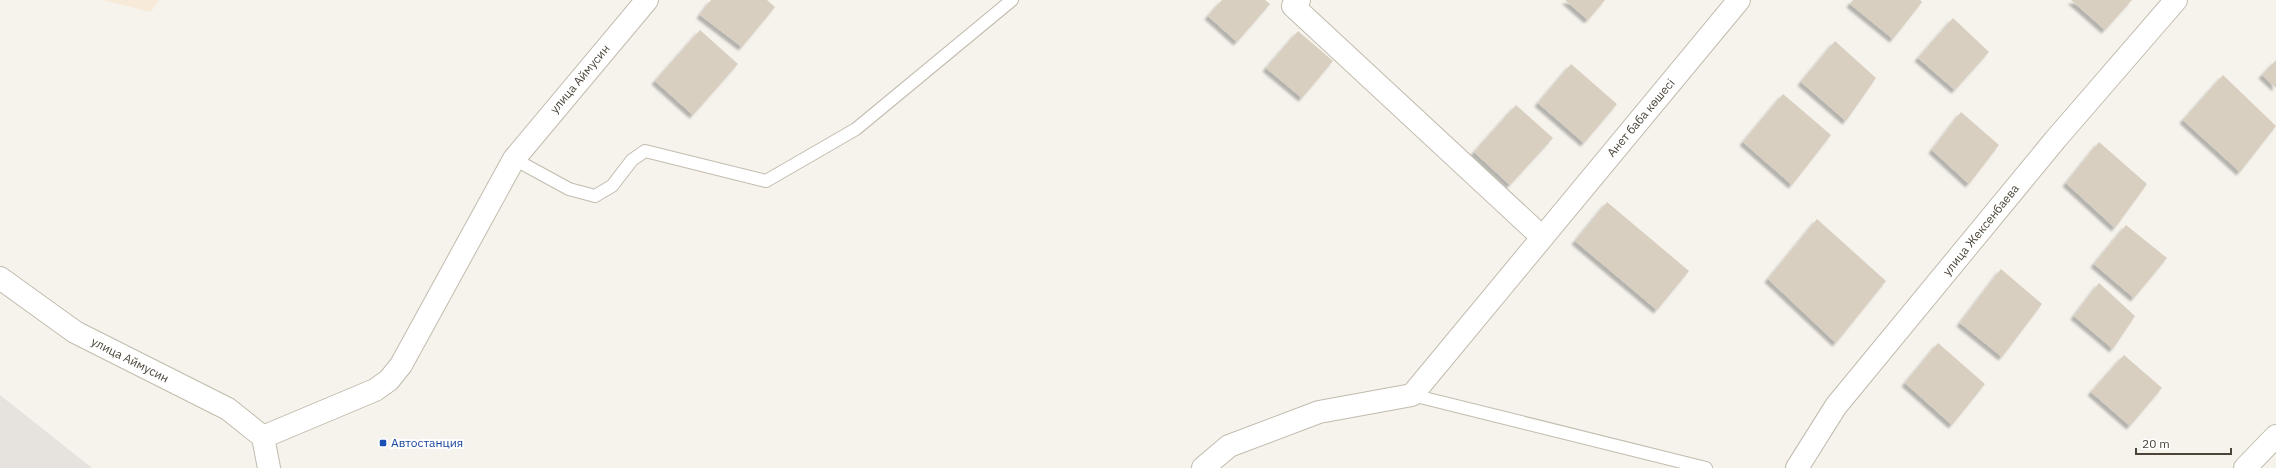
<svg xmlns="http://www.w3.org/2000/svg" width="2276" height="468" viewBox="0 0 2276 468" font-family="'IBM Plex Sans',sans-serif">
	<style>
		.commercial { fill: #f7ead8 }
		.industrial { fill: #e6e2dd }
		.building { fill: #d8cfc1; filter: url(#shadow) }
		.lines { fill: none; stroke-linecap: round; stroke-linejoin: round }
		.service-casing { stroke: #c2bbae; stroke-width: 14 }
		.minor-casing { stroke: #c2bbae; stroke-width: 24 }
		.service { stroke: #fff; stroke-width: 12 }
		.minor { stroke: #fff; stroke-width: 22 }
		.transit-dot { fill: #1a4fb4; stroke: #fff; stroke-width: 1.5 }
		.labels { text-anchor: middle; stroke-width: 4; stroke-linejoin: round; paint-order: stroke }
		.street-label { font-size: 12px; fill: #4b4439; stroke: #fff }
		.transit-label { font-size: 12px; fill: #164399; stroke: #fff; text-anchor: start }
	</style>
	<defs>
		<filter id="shadow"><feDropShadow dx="-3.5" dy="3.5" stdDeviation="1" flood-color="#0004"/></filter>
	</defs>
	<rect width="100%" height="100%" fill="#f6f3ec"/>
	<path class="commercial" d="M 103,0 L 159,0 L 151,12 Z"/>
	<path class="industrial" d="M 0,395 L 92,468 L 0,468 Z"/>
	<path class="building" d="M 711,0 L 767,0 L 775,7 L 742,47 L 700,15 Z
		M 1222,0 L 1265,0 L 1270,4 L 1237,42 L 1208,16 Z
		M 1565,0 L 1605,0 L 1588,20 Z
		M 1853,0 L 1920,0 L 1922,2 L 1893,39 L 1850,4 Z
		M 2071,0 L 2132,0 L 2105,30 Z
		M 1953,18 L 1989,52 L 1955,90 L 1918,58 Z
		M 700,30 L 738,64 L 693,115 L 655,81 Z
		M 1298,31 L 1333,61 L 1302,98 L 1266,68 Z
		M 1835,41 L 1876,78 L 1846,121 L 1801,82 Z
		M 2276,60 L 2276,88 L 2262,75 Z
		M 1571,64 L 1617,104 L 1584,143 L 1538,103 Z
		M 2223,75 L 2276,126 L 2240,172 L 2183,120 Z
		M 1783,94 L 1831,135 L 1792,185 L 1743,142 Z
		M 1516,105 L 1553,138 L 1510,185 L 1474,152 Z
		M 1961,112 L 1999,145 L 1969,184 L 1932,150 Z
		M 2099,142 L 2147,184 L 2115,228 L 2066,183 Z
		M 1607,202 L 1689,271 L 1657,310 L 1575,241 Z
		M 1817,219 L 1886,281 L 1836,343 L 1768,279 Z
		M 2126,225 L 2167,258 L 2134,298 L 2094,264 Z
		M 2001,269 L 2042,304 L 2002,357 L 1960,323 Z
		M 2099,283 L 2135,316 L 2113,349 L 2074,316 Z
		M 1938,343 L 1985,384 L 1952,425 L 1905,383 Z
		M 2124,355 L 2162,388 L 2130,426 L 2091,392 Z"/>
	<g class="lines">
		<g class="service-casing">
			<path id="service" d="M 514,159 L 569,189 L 595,196 L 612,186 L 632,160 L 645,151 L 766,181 L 856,129 L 1012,0
				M 1412,395 L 1706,468"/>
		</g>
		<g class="minor-casing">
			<path id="minor" d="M 1299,0 L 1293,6 L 1542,237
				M 0,278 L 75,332 L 228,409 L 263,437
				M 263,437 L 375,390 L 389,380 L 401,365 L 514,159 L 647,0
				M 263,437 L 269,468
				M 1203,468 L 1229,446 L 1319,412 L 1412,395 L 1739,0
				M 1797,468 L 1836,406 L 2055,140 L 2176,0
				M 2245,468 L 2276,436"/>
		</g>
		<use href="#service" class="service"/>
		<use href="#minor" class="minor"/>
	</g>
	<rect class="transit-dot" x="379" y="439" width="8" height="8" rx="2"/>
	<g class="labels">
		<g class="street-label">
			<text transform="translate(580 79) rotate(-50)" y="4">улица Аймусин</text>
			<text transform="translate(1641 118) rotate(-50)" y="4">Анет баба көшесі</text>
			<text transform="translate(1981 230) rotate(-51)" y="4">улица Жексенбаева</text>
			<text transform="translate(130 360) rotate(27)" y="4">улица Аймусин</text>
		</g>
		<g class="transit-label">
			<text x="391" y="447">Автостанция</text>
		</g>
	</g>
	<path d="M2136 448v6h95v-6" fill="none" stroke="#4b4439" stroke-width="2"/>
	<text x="2142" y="448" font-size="12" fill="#4b4439" stroke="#ffffff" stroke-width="3" paint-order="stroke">20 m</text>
</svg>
